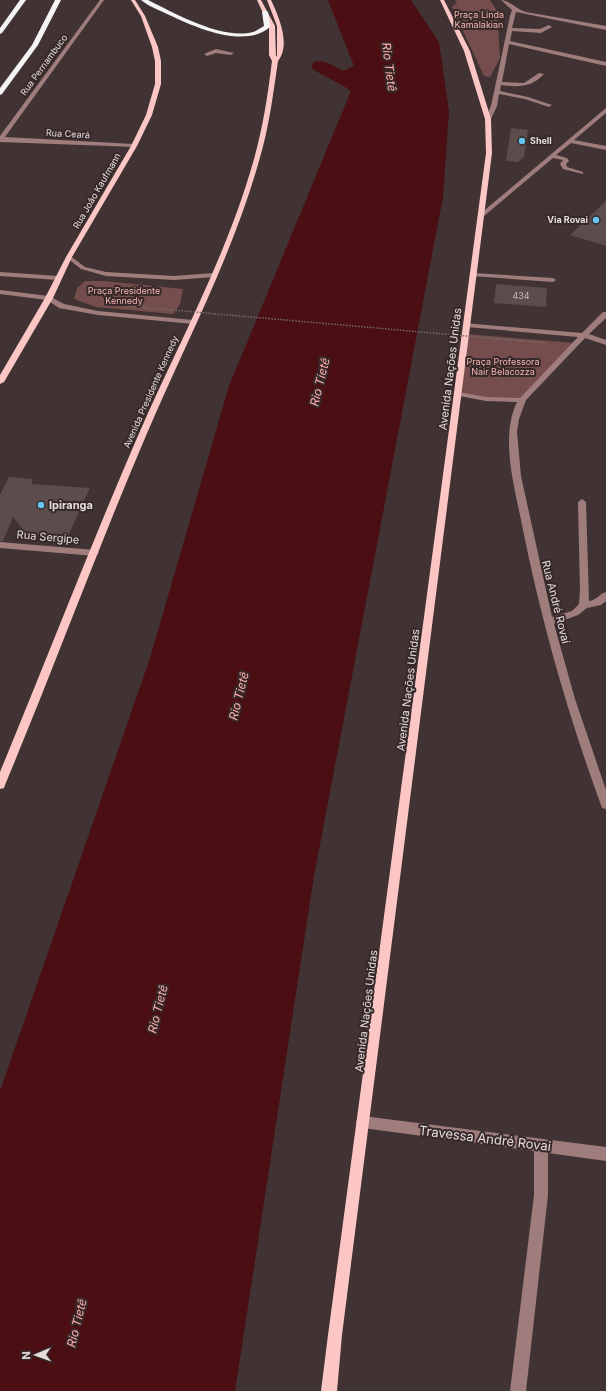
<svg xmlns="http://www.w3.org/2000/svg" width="606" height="1391" viewBox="0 0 606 1391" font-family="Inter,sans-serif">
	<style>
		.green { fill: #754d4c }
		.water { fill: #4a0e13 }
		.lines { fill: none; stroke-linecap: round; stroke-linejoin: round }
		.river { fill: #4a0e13; fill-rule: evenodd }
		.building { fill: #5c4d4c }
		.minor { fill: #9e7d7c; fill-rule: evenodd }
		.major { fill: #fbc6c4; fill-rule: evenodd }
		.highway { fill: #f4f4f4; fill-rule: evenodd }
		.path-bridge { stroke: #766a6a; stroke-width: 1.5; stroke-dasharray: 1.5 1.5; stroke-linecap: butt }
		.poi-dot { fill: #68c4f0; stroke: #372929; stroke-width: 1.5 }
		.labels { text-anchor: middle; stroke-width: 4; stroke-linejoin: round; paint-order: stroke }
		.far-park-label { font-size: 9px; fill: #f2b5b3; stroke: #372929 }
		.far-street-label { font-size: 9px; fill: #e5dcdc; stroke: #372929 }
		.far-poi-label { font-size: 9px; font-weight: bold; fill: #e5dcdc; stroke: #372929; text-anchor: start }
		.number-label { font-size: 9px; fill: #c3b8b8 }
		.street-label { font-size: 11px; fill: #e5dcdc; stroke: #372929 }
		.poi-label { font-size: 11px; font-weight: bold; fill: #e5dcdc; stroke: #372929; text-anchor: start }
		.water-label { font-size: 12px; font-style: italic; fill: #ffaeac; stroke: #372929 }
		.near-street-label { font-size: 13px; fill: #e5dcdc; stroke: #372929 }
	</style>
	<rect width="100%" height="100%" fill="#413333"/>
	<path class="green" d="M 455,0 L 490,0 L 497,11 L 500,58 L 490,77 L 484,76 L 452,7 L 457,3 Z
		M 85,281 L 104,281 L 183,289 L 180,304 L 173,314 L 96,307 L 74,299 L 77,288 Z
		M 466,334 L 574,343 L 522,400 L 486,398 L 459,394 Z"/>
	<path class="water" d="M 328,0 L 411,0 L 439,42 L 449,111 L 443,197 L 314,876 L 235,1391 L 0,1391 L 0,1091 L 150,658 L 229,386 L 351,91 L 332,76 L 354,66 Z"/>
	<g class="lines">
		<path class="river" d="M 320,61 L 326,62 L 370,85 L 384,99 L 382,103 L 375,105 L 368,103 L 356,93 L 314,70 L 311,66 L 314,62 Z"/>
	</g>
	<path class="building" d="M 511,128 L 528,130 L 524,157 L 518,162 L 506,161 Z
		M 606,201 L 606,246 L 570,235 Z
		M 496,284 L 547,288 L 546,307 L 494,303 Z
		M 9,477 L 33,479 L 31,484 L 90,488 L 69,534 L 60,537 L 27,534 L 13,517 L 3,541 L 0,541 L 0,495 Z"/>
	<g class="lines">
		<path class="minor" d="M 100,0 L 104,0 L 5,137 L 134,144 L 136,145 L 136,147 L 0,142 L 0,136 Z
			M 501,0 C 509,0 516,9 526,12 L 606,26 L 606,30 L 516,12 L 512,28 L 540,29 L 549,25 L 552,27 L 541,33 L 512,31 L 510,41 L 606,62 L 606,66 L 509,44 L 502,82 L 524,83 L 539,73 L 544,74 C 531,88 518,87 501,85 L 500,91 L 528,97 L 552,105 L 549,107 L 525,99 L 499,94 L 497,106 L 491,119 L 486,120 L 485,119 L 491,106 L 510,16 L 512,10 Z
			M 216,49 L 234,53 L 231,55 L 216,53 L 207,56 L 204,54 Z
			M 606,108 L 606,113 L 574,140 L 606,146 L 606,150 L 571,143 L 556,155 L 567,158 L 569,161 L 566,164 L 567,167 L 583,172 L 583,174 L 563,169 L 560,164 L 563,160 L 553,158 L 484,216 L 480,216 L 480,214 Z
			M 69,255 L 85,267 L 106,272 L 174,276 L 214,273 L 217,275 L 214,277 L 174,280 L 106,276 L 81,269 L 67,258 L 66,257 Z
			M 0,272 L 58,276 L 61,278 L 58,280 L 0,276 Z
			M 474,273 L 553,278 L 556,280 L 553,282 L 472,276 L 472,274 Z
			M 0,290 L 49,296 L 64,304 L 98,311 L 193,320 L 197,322 L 193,324 L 98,315 L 59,308 L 47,300 L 0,294 Z
			M 603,312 L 606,312 L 606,318 L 589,334 L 606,340 L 606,345 L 585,338 L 526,400 L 519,419 L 517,432 L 521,476 L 552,617 L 572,611 L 579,604 L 580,590 L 578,502 L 582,499 L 586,502 L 589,601 C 597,600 599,594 606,592 L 606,601 L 601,605 L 587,608 L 578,615 L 554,624 L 575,699 L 606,790 L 606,809 L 602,808 L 601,805 C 568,715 542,624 523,530 C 516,492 499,439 517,402 L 486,401 L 459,396 L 455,394 L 459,392 L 486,397 L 520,398 L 578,337 L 467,327 L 463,325 L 464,323 L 582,333 Z
			M 0,542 L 95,550 L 99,553 L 95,556 L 0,548 Z
			M 363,1116 L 606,1147 L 606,1161 L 548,1153 L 548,1195 L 526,1391 L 510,1391 L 534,1195 L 534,1151 L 363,1128 L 358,1126 L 356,1122 L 358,1118 Z"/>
		<path class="major" d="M 131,0 L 135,0 L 145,16 L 158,47 L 161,61 L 161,84 L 152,115 L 137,146 L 72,257 L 53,298 L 4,382 L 0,384 L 0,375 L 45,298 L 66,257 L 131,146 L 146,115 L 155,84 L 155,61 L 152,47 L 141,16 Z
			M 257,0 L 261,0 L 275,26 L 276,57 L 277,55 L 277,26 L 267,0 L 271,0 C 279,17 291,45 278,61 C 273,95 269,128 259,161 C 232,257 184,346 145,438 C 96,553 53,670 5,785 L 4,788 L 0,789 L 0,772 C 46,661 89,549 137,438 C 177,346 227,256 254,159 C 263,127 268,94 272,61 L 269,55 L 269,26 Z
			M 440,0 L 444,0 L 470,51 L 491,119 L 492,153 L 342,1335 L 337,1391 L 321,1391 L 328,1335 L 486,153 L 485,119 L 464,51 Z"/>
		<path class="highway" d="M 20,0 L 26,0 L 2,33 L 0,34 L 0,28 Z
			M 55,0 L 61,0 L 38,45 L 2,94 L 0,95 L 0,88 L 32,45 Z
			M 141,0 L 148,0 C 176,14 222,40 253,32 C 257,31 260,28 264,26 L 262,12 L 265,10 L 268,12 L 270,27 C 244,50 192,26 165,13 C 157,9 148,6 141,0 Z"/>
		<path class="path-bridge" d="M 104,304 L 546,343"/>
	</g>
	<g class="poi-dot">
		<circle cx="522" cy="141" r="4"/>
		<circle cx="596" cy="220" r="4"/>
		<circle cx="41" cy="505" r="4"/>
	</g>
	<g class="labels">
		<g class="far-park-label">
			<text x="479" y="18">Praça Linda<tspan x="479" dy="10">Kamalakian</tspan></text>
			<text x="124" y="294">Praça Presidente<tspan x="124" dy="10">Kennedy</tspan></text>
			<text x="503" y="365">Praça Professora<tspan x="503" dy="10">Nair Belacozza</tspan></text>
		</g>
		<g class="far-street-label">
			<text transform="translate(44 65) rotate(-54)" y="3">Rua Pernambuco</text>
			<text transform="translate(68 134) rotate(3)" y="3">Rua Ceará</text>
			<text transform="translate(97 191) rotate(-60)" y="3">Rua João Kaufmann</text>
			<text transform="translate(151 392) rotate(-66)" y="3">Avenida Presidente Kennedy</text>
		</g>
		<g class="far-poi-label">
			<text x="530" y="144">Shell</text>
			<text x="588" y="223" text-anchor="end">Via Rovai</text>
		</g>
		<g class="number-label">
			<text x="521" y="299">434</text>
		</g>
		<g class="street-label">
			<text transform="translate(450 369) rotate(-83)" y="4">Avenida Nações Unidas</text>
			<text transform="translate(48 537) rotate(5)" y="4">Rua Sergipe</text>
			<text transform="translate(556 602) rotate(76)" y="4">Rua André Rovaí</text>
			<text transform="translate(408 690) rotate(-83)" y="4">Avenida Nações Unidas</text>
			<text transform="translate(366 1011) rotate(-83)" y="4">Avenida Nações Unidas</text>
		</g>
		<g class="poi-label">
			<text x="49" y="509">Ipiranga</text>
		</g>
		<g class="water-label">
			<text transform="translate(389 67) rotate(83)" y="4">Rio Tietê</text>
			<text transform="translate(320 382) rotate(-76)" y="4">Rio Tietê</text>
			<text transform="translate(239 696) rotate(-76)" y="4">Rio Tietê</text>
			<text transform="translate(158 1009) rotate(-76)" y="4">Rio Tietê</text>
			<text transform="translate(77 1323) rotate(-76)" y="4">Rio Tietê</text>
		</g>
		<g class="near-street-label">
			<text transform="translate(485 1138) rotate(7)" y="5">Travessa André Rovai</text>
		</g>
	</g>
	<g transform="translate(36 1355) rotate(268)" stroke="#372929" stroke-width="3" paint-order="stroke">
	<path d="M0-3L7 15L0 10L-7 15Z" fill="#e5dcdc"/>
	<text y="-6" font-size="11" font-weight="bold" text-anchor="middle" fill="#e5dcdc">N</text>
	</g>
</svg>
